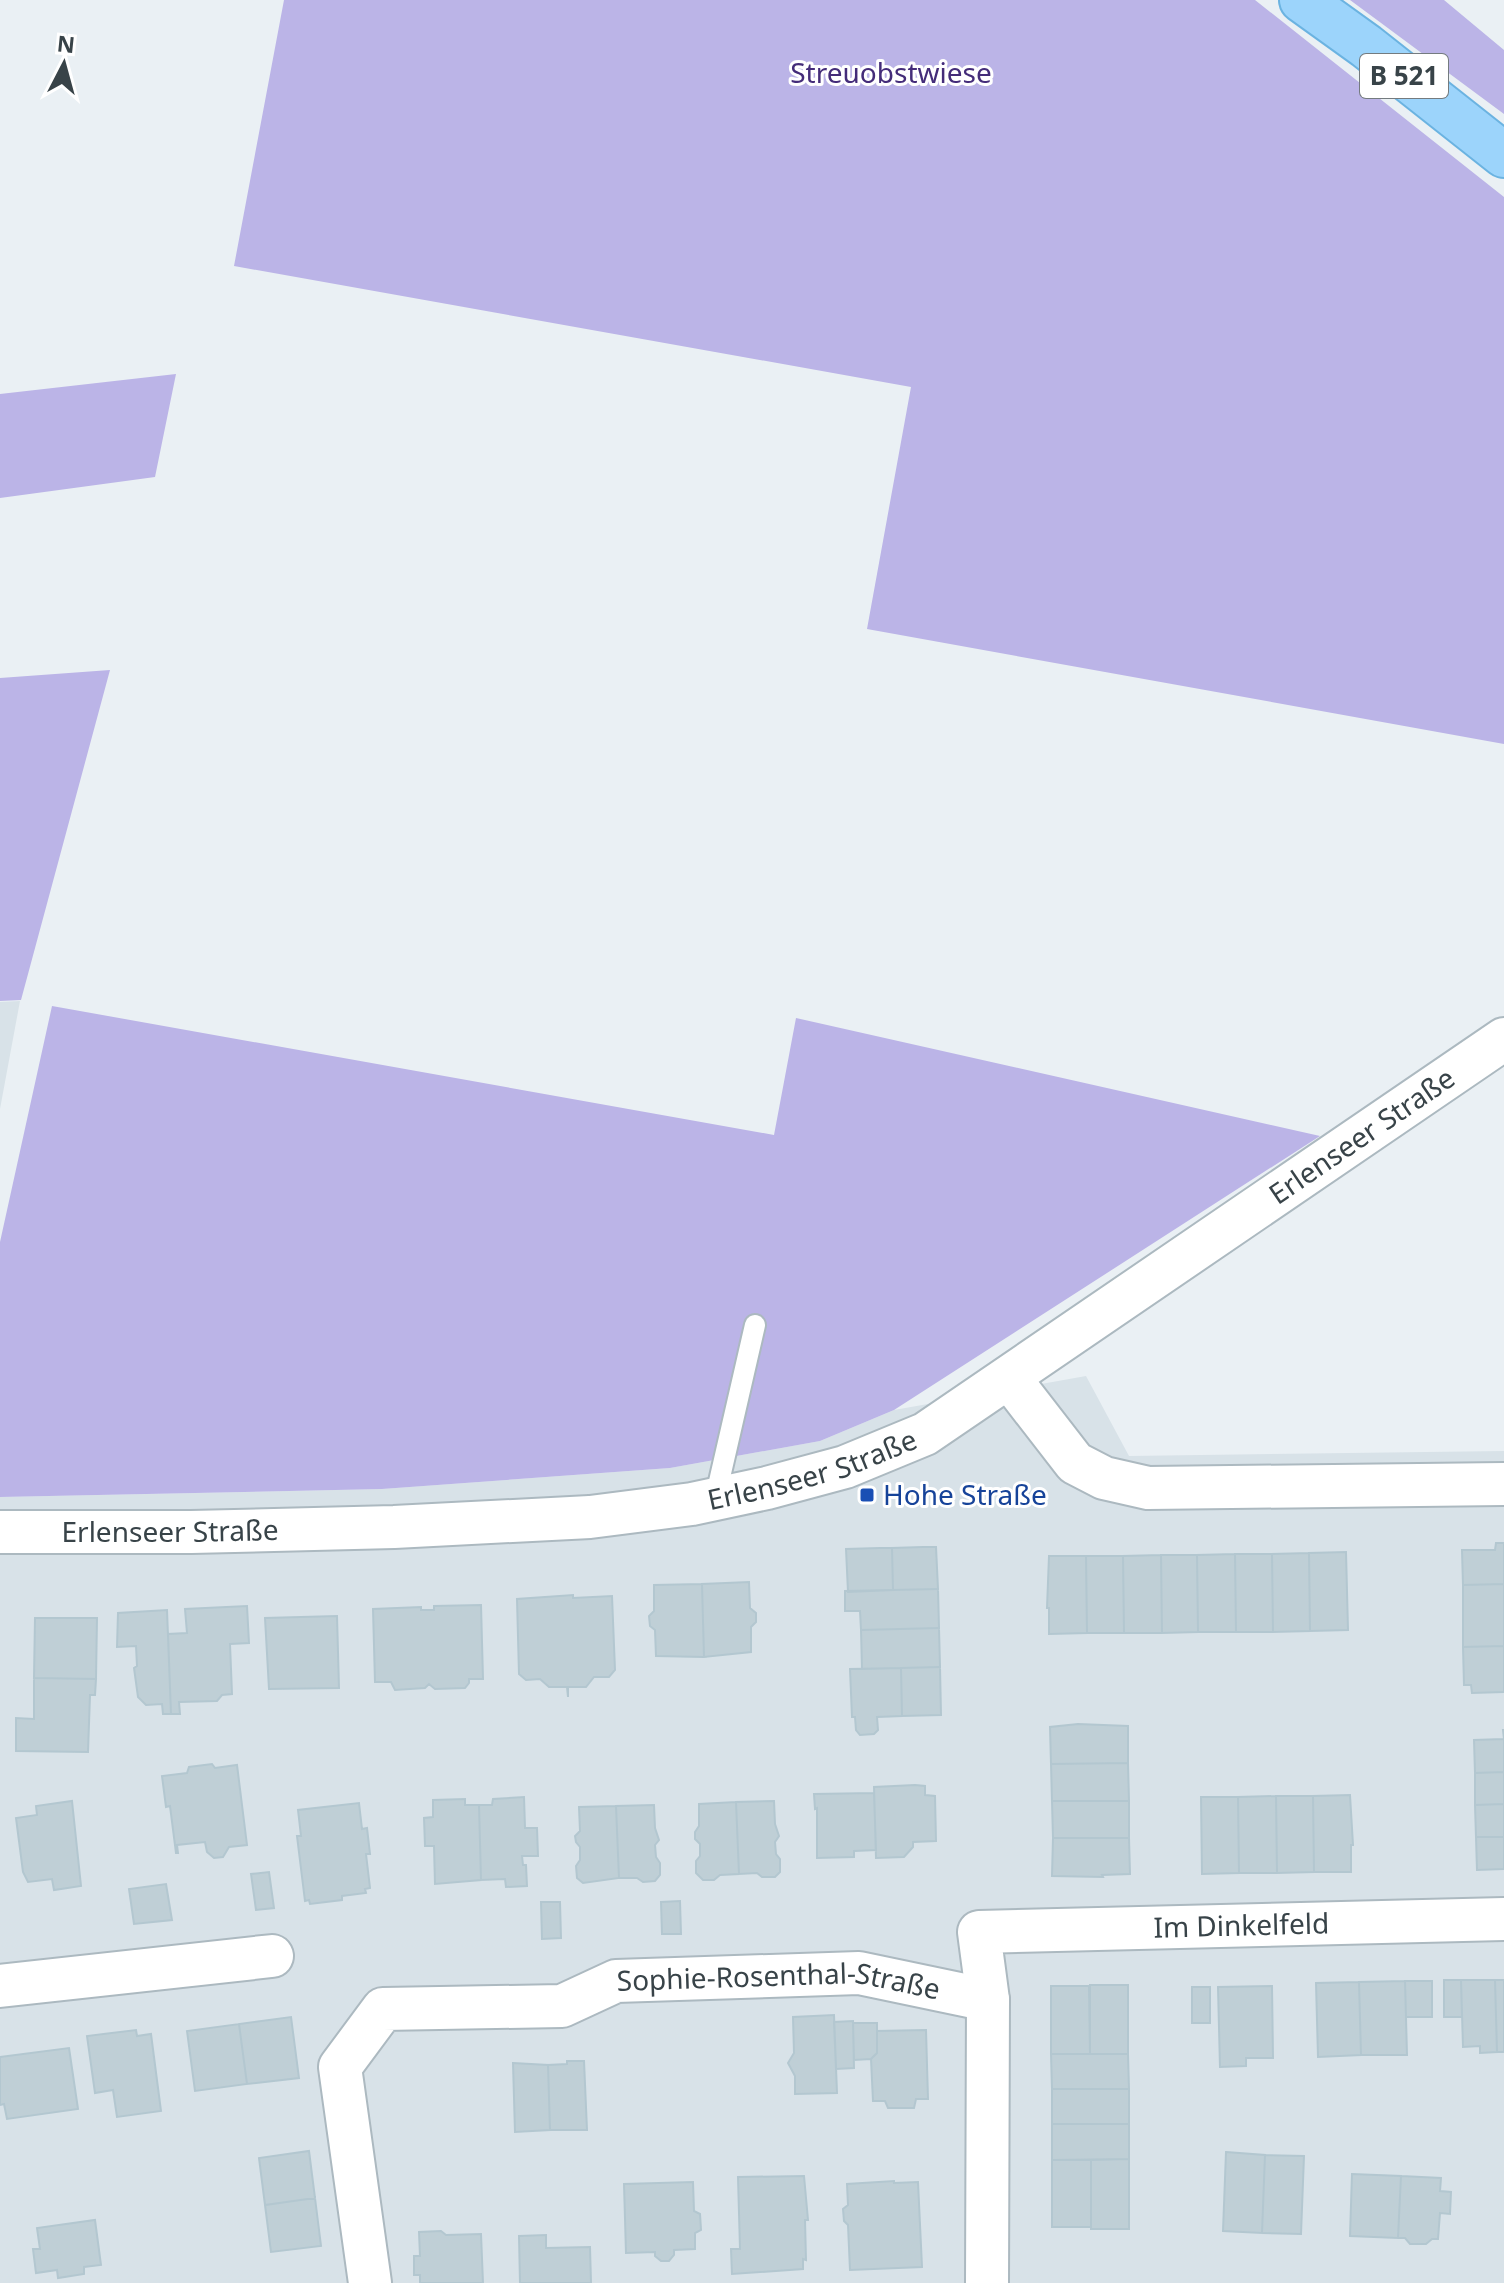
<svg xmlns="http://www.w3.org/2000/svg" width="1504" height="2283" viewBox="0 0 1504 2283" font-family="'Noto Sans',sans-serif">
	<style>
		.residential { fill: #d8e2e8 }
		.green { fill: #bbb4e7 }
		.building { fill: #bfcfd6; stroke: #b3c7d0; stroke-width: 2 }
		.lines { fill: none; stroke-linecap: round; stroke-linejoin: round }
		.service-casing { stroke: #acb9c0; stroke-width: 24 }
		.minor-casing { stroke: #acb9c0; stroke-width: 46 }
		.primary-casing { stroke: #6bb3e1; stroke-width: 48 }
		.service { stroke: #fff; stroke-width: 20 }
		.minor { stroke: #fff; stroke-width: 42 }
		.primary { stroke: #9cd4fb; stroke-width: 44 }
		.transit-dot { fill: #1a4fb4; stroke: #fff; stroke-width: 3 }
		.labels { text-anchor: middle; stroke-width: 6; stroke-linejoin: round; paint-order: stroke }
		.shield { fill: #fff; stroke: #747b7f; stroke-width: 2 }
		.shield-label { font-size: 26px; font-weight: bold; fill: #384348 }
		.park-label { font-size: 28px; fill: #442c79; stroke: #fff }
		.street-label { font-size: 28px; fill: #384348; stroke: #fff }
		.transit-label { font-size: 28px; fill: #164399; stroke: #fff; text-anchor: start }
	</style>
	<rect width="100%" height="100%" fill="#eaf0f4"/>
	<path class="residential" d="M 20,1001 L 0,1109 L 0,1002 Z
		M 1086,1376 L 1129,1456 L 1504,1451 L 1504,2283 L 0,2283 L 0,1497 L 382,1489 L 670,1468 L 820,1441 L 894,1410 Z"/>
	<path class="green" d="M 284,0 L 1255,0 L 1504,197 L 1504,744 L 867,629 L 911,387 L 234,266 Z
		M 1350,0 L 1444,0 L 1504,50 L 1504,114 Z
		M 176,374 L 155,477 L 0,498 L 0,394 Z
		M 110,670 L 21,1000 L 0,1001 L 0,678 Z
		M 52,1006 L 774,1135 L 796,1018 L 1320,1136 L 894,1410 L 820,1441 L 670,1468 L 382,1489 L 0,1497 L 0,1242 Z"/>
	<path class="building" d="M 1496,1543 L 1504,1543 L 1504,1584 L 1463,1585 L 1462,1550 L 1495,1550 Z
		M 923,1547 L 936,1547 L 938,1589 L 893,1590 L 892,1548 Z
		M 880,1548 L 892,1548 L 893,1590 L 848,1592 L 846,1549 Z
		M 1346,1552 L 1348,1630 L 1310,1631 L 1309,1553 Z
		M 1309,1553 L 1310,1631 L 1273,1632 L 1272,1554 Z
		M 1235,1554 L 1236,1632 L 1198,1632 L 1197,1555 Z
		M 1235,1554 L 1272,1554 L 1273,1632 L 1236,1632 Z
		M 1161,1555 L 1197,1555 L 1198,1632 L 1162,1633 Z
		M 1161,1555 L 1162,1633 L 1124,1633 L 1123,1556 Z
		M 1049,1556 L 1086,1556 L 1087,1633 L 1049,1634 L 1049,1608 L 1047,1608 Z
		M 1086,1556 L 1123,1556 L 1124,1633 L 1087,1633 Z
		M 749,1582 L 750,1608 L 756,1613 L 756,1622 L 751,1627 L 751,1652 L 704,1657 L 702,1584 Z
		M 702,1584 L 704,1657 L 656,1656 L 655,1630 L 650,1626 L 649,1616 L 654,1611 L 654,1585 Z
		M 1504,1584 L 1504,1646 L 1463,1647 L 1463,1585 Z
		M 938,1589 L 939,1628 L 861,1630 L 860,1611 L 845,1611 L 845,1591 Z
		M 573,1595 L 573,1598 L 612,1596 L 615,1670 L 609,1677 L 594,1677 L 586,1687 L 568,1687 L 568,1697 L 567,1687 L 549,1687 L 540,1679 L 526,1680 L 519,1674 L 517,1599 Z
		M 481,1605 L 483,1679 L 469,1679 L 469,1683 L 465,1688 L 435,1689 L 429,1684 L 425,1688 L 395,1690 L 391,1682 L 375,1682 L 373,1609 L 421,1607 L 421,1610 L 434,1610 L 434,1606 Z
		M 247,1606 L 249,1643 L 230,1644 L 232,1694 L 222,1695 L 217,1701 L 179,1702 L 180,1714 L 171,1714 L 168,1634 L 187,1633 L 185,1609 Z
		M 167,1610 L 171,1714 L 163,1714 L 162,1704 L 146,1705 L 138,1697 L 134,1668 L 137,1666 L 136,1646 L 117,1647 L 118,1613 Z
		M 337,1616 L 339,1688 L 269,1689 L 265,1618 Z
		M 35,1618 L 97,1618 L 96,1679 L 34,1678 Z
		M 939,1628 L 940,1667 L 862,1669 L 861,1630 Z
		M 1504,1646 L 1504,1692 L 1472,1693 L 1471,1685 L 1464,1685 L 1463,1647 Z
		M 940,1667 L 941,1715 L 902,1716 L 901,1668 Z
		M 901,1668 L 902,1716 L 877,1717 L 878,1730 L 874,1734 L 860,1735 L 856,1730 L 855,1717 L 852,1717 L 850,1669 Z
		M 34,1678 L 96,1679 L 95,1695 L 90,1695 L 88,1752 L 16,1751 L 16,1718 L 34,1719 Z
		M 1078,1724 L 1128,1726 L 1128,1763 L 1051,1764 L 1050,1727 Z
		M 1503,1730 L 1504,1730 L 1504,1772 L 1475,1773 L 1474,1740 L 1504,1739 Z
		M 1128,1763 L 1129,1801 L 1052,1801 L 1051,1764 Z
		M 212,1764 L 215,1768 L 237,1765 L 247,1845 L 229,1847 L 223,1857 L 214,1858 L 207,1852 L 205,1842 L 177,1845 L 178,1853 L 176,1853 L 170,1806 L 166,1807 L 162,1776 L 187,1773 L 189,1767 Z
		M 1504,1772 L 1504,1804 L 1475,1805 L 1475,1773 Z
		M 915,1785 L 925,1786 L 925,1795 L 935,1796 L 936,1841 L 913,1842 L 913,1847 L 904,1857 L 876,1858 L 874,1787 Z
		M 874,1793 L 876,1850 L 854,1851 L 854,1857 L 817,1858 L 817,1808 L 815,1809 L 814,1794 Z
		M 1350,1795 L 1353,1845 L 1351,1845 L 1351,1872 L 1314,1872 L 1313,1796 Z
		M 1276,1796 L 1277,1873 L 1239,1873 L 1238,1797 Z
		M 1276,1796 L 1313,1796 L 1314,1872 L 1277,1873 Z
		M 524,1797 L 525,1828 L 537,1828 L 538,1856 L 522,1856 L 523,1865 L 526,1865 L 527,1886 L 506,1887 L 505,1879 L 481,1880 L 479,1805 L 492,1805 L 493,1799 Z
		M 1201,1797 L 1238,1797 L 1239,1873 L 1202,1874 Z
		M 465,1799 L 465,1805 L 479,1805 L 481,1880 L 435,1884 L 434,1846 L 425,1846 L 424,1818 L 433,1817 L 433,1800 Z
		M 72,1801 L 81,1886 L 54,1890 L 52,1879 L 28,1882 L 23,1872 L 16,1818 L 37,1815 L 36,1806 Z
		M 774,1801 L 775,1824 L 779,1836 L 775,1842 L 776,1854 L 780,1859 L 780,1872 L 775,1877 L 762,1877 L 757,1873 L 739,1874 L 736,1802 Z
		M 1052,1801 L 1129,1801 L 1129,1838 L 1053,1838 Z
		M 736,1802 L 739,1874 L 720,1875 L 714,1880 L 703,1880 L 696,1873 L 696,1861 L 700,1856 L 700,1844 L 695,1839 L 695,1832 L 699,1826 L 699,1804 Z
		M 359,1803 L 362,1829 L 367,1828 L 370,1854 L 366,1854 L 370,1888 L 365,1889 L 366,1893 L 342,1896 L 342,1900 L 310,1904 L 309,1900 L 305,1901 L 297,1836 L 301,1836 L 298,1810 Z
		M 1504,1804 L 1504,1837 L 1476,1837 L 1475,1805 Z
		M 654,1805 L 655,1828 L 659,1840 L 655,1845 L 656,1857 L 660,1863 L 660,1875 L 655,1881 L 643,1882 L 637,1878 L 619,1878 L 616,1806 Z
		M 616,1806 L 619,1878 L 583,1883 L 577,1878 L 576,1866 L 580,1860 L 580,1847 L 576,1842 L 575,1836 L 580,1831 L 579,1807 Z
		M 1476,1837 L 1504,1837 L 1504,1869 L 1477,1870 Z
		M 1053,1838 L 1129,1838 L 1130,1874 L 1102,1875 L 1103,1877 L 1052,1876 Z
		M 269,1872 L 274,1908 L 256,1910 L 251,1874 Z
		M 166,1884 L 172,1920 L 134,1924 L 129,1889 Z
		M 680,1901 L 681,1934 L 662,1934 L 661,1902 Z
		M 541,1902 L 560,1902 L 561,1938 L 542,1939 Z
		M 1444,1980 L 1461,1980 L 1462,2017 L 1444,2017 Z
		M 1461,1980 L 1495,1980 L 1497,2052 L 1480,2053 L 1480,2046 L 1463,2047 Z
		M 1495,1980 L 1504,1980 L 1504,2052 L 1497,2052 Z
		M 1405,1981 L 1407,2055 L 1361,2055 L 1359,1982 Z
		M 1405,1981 L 1432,1981 L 1432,2017 L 1406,2017 Z
		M 1359,1982 L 1361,2055 L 1318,2057 L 1316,1983 Z
		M 1090,1985 L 1128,1985 L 1128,2054 L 1090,2054 Z
		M 1051,1986 L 1089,1986 L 1090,2054 L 1051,2054 Z
		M 1272,1986 L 1273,2058 L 1246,2058 L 1246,2066 L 1220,2067 L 1218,1987 Z
		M 1192,1987 L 1210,1987 L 1210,2023 L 1192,2023 Z
		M 834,2015 L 837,2093 L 795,2094 L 795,2076 L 788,2063 L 794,2053 L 793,2017 Z
		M 291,2017 L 299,2078 L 247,2084 L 239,2024 Z
		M 853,2021 L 854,2068 L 836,2069 L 834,2022 Z
		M 853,2023 L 877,2023 L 877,2053 L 871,2059 L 854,2060 Z
		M 239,2024 L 247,2084 L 195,2091 L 187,2031 Z
		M 136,2030 L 137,2036 L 151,2034 L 161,2111 L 117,2117 L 113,2090 L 95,2093 L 87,2036 Z
		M 926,2030 L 928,2099 L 916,2099 L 914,2108 L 888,2108 L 885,2101 L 873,2101 L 871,2059 L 877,2053 L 877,2031 Z
		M 69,2048 L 78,2109 L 7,2119 L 4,2104 L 0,2105 L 0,2057 Z
		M 1051,2054 L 1128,2054 L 1129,2089 L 1052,2089 Z
		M 567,2061 L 584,2061 L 587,2130 L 550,2130 L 548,2065 L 567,2064 Z
		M 513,2063 L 548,2065 L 550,2130 L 515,2132 Z
		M 1052,2089 L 1129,2089 L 1129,2124 L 1052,2124 Z
		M 1052,2124 L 1129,2124 L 1129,2159 L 1052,2160 Z
		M 309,2151 L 315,2198 L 265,2205 L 259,2158 Z
		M 1226,2152 L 1265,2155 L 1262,2233 L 1223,2231 Z
		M 1265,2155 L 1304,2156 L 1301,2234 L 1262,2233 Z
		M 1129,2159 L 1129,2229 L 1091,2229 L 1091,2160 Z
		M 1052,2160 L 1091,2160 L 1091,2227 L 1052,2227 Z
		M 1352,2174 L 1401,2176 L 1398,2238 L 1350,2236 Z
		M 804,2176 L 808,2220 L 805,2220 L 806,2260 L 803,2259 L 803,2269 L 732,2274 L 731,2249 L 740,2249 L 738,2177 Z
		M 1401,2176 L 1441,2178 L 1440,2191 L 1451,2192 L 1450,2214 L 1440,2213 L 1438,2239 L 1432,2239 L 1426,2244 L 1410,2244 L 1405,2238 L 1398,2238 Z
		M 894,2181 L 894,2183 L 918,2182 L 922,2267 L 850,2270 L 848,2225 L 844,2221 L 843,2209 L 848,2205 L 847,2184 Z
		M 693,2182 L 694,2211 L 700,2214 L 701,2230 L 695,2233 L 695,2249 L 674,2250 L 674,2255 L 669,2261 L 661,2261 L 655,2256 L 655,2252 L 626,2253 L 624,2184 Z
		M 315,2198 L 321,2246 L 271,2252 L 265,2205 Z
		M 95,2220 L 101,2265 L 84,2267 L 84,2274 L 58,2278 L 57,2270 L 36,2273 L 33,2249 L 40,2249 L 37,2228 Z
		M 441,2231 L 446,2235 L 481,2234 L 483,2283 L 420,2283 L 420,2275 L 414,2275 L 414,2256 L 420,2256 L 419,2232 Z
		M 546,2235 L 546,2248 L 590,2247 L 591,2283 L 520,2283 L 519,2236 Z"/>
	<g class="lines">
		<g class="service-casing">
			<path id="service" d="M 715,1499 L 755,1325"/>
		</g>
		<g class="minor-casing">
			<g id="minor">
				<path d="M 1010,1379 L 1075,1463 L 1104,1478 L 1148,1488 L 1504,1484"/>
				<path id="s1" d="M 0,1532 L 191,1532 L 394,1527 L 590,1517 L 692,1504 L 767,1488 L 845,1467 L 925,1434 L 1504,1039"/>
				<path d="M 0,1986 L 272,1956"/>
				<path id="s2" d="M 370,2283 L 340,2067 L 383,2009 L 562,2006 L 616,1981 L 859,1973 L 988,2000"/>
				<path id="s3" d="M 987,2283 L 988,2000 L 979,1932 L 1504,1919"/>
			</g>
		</g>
		<g class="primary-casing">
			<path id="primary" d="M 1302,0 L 1366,46 L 1504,155"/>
		</g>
		<use href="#service" class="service"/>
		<use href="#minor" class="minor"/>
		<use href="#primary" class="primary"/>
	</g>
	<rect class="transit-dot" x="859" y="1487" width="16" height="16" rx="4"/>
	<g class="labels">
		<rect class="shield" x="1360" y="54" width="88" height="44" rx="6"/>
		<g class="shield-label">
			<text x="1404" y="85">B 521</text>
		</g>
		<g class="park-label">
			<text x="891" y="83">Streuobstwiese</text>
		</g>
		<g class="street-label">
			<text dy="10" stroke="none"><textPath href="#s1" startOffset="1466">Erlenseer Straße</textPath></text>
			<text dy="10" stroke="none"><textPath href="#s1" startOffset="818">Erlenseer Straße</textPath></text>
			<text dy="10" stroke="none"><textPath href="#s1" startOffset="170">Erlenseer Straße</textPath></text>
			<text dy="10" stroke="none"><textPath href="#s3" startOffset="614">Im Dinkelfeld</textPath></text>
			<text dy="10" stroke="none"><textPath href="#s2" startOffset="692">Sophie-Rosenthal-Straße</textPath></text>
		</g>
		<g class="transit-label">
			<text x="883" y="1505">Hohe Straße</text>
		</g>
	</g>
	<g transform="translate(64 64) rotate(6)" stroke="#ffffff" stroke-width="6" paint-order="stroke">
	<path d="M0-6L14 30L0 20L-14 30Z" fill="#384348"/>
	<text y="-12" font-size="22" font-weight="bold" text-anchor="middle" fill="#384348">N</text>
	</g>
</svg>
